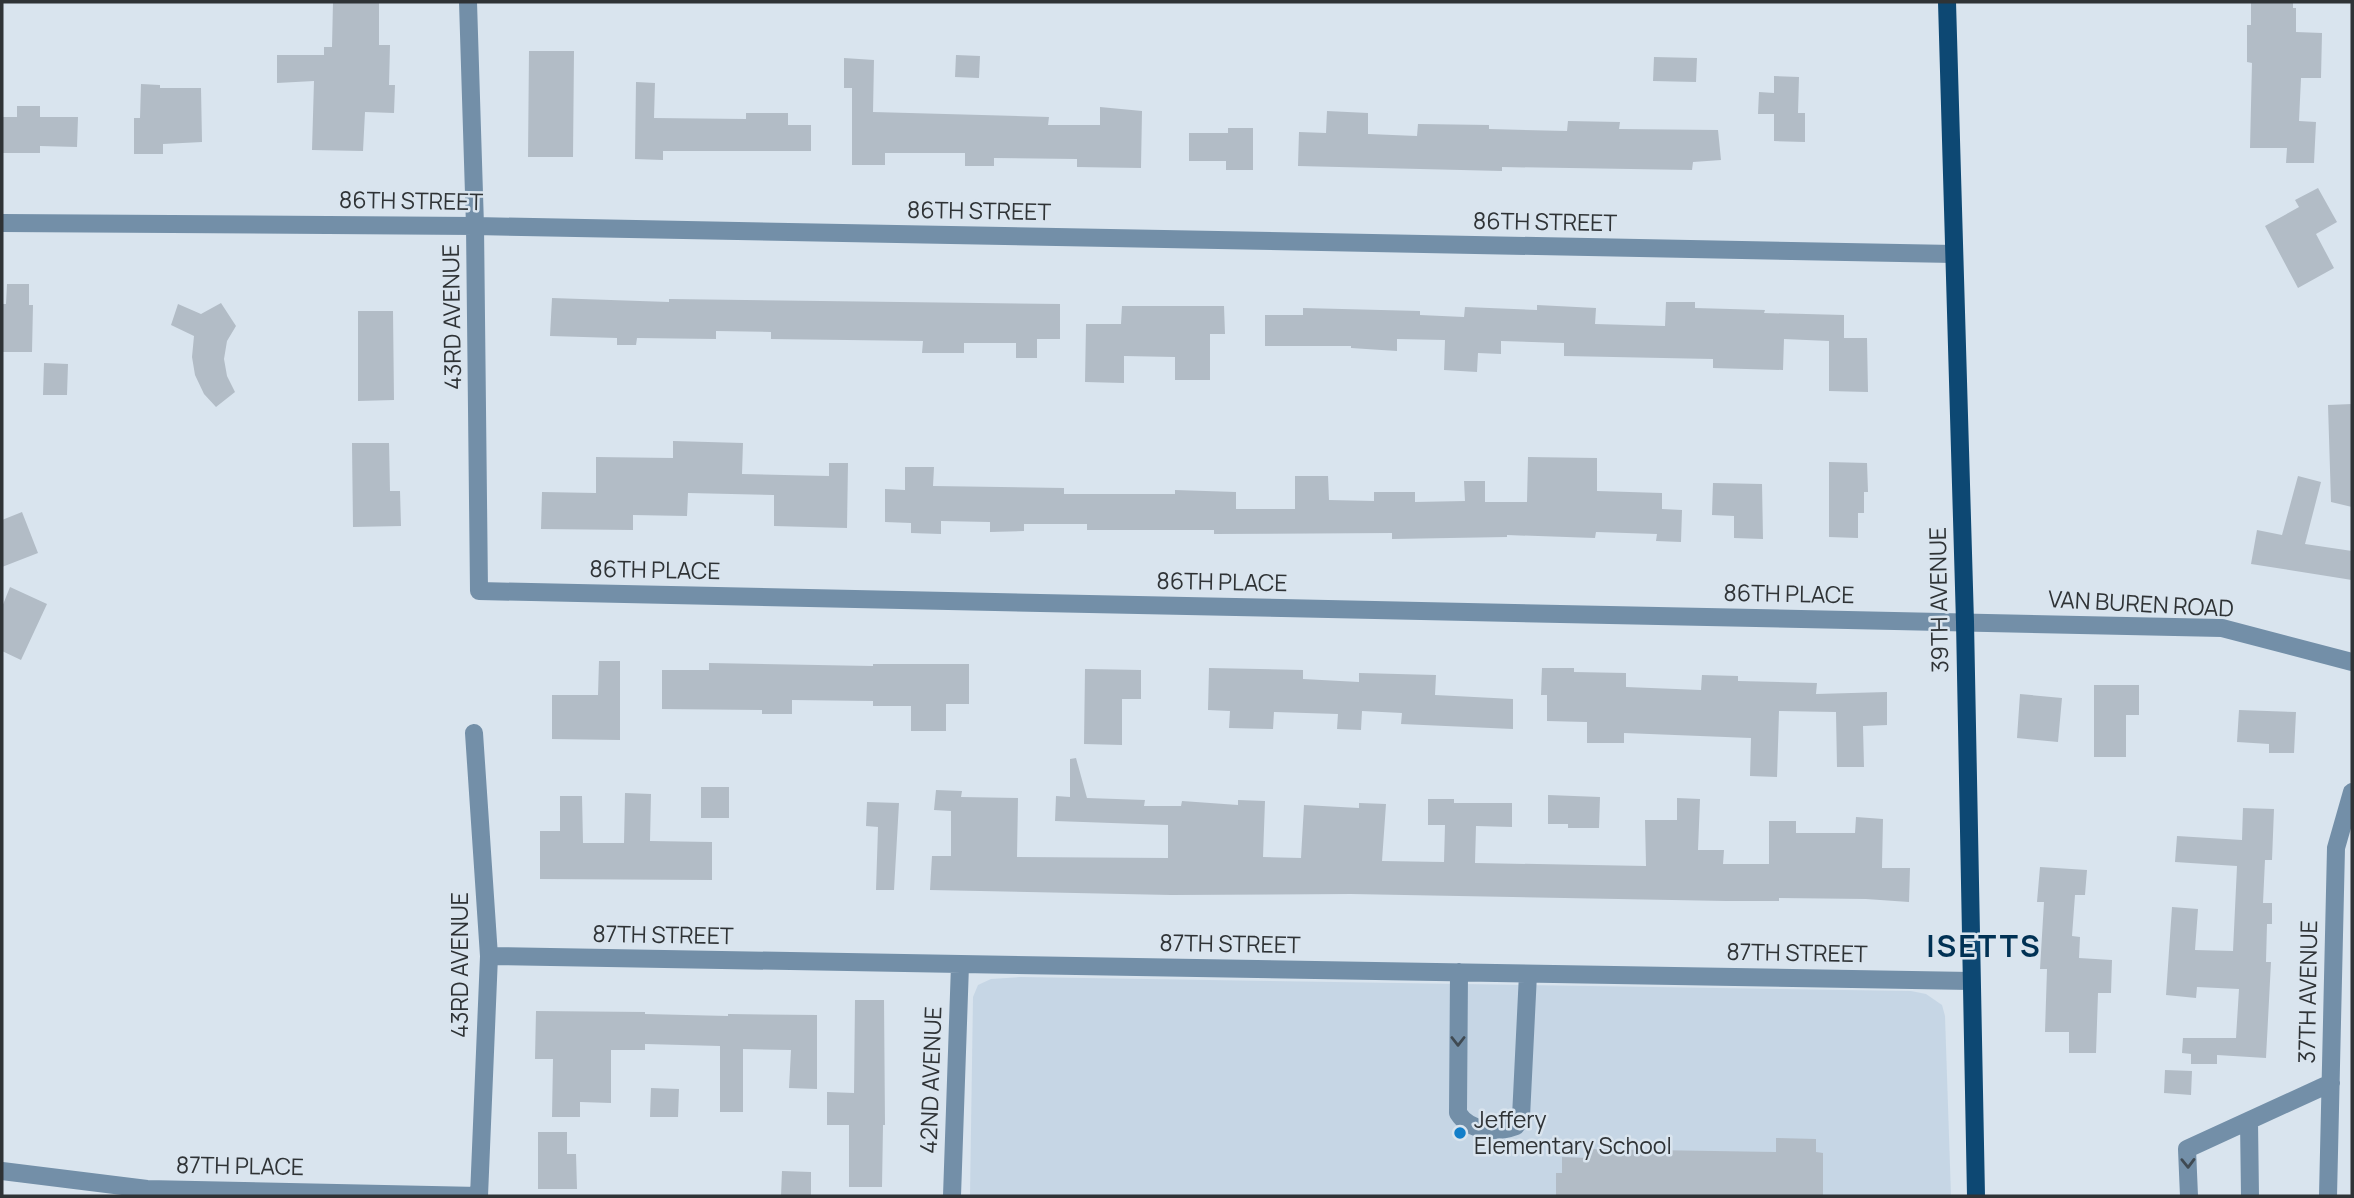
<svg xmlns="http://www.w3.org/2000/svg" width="2354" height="1198" viewBox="0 0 2354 1198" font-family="Manrope,sans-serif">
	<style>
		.built { fill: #c6d6e5 }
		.building { fill: #b2bcc6 }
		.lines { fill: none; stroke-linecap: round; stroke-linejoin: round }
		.minor { stroke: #738fa8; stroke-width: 18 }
		.major { stroke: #0d4873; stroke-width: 18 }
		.oneway { stroke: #404a52 }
		.poi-dot { fill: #137fc9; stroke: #d9e4ee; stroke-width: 2.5 }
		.labels { text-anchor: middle; stroke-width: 5; stroke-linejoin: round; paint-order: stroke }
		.street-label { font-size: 23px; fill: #2f3336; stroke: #d9e4ee }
		.poi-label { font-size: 23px; fill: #2f3336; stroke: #d9e4ee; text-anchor: start }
		.district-label { font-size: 30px; font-weight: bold; letter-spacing: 2px; fill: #003154; stroke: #d9e4ee }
	</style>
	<rect width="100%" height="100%" fill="#d9e4ee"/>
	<path class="built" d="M 1020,977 L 1911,991 L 1926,994 L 1942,1005 L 1945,1016 L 1951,1196 L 970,1196 L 973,997 L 978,985 L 991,979 Z"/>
	<path class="building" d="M 333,2 L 379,2 L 379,45 L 390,45 L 389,85 L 395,85 L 394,113 L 365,112 L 363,151 L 312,150 L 314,81 L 277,83 L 277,55 L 324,55 L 324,47 L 332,47 Z
		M 2251,2 L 2293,2 L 2293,8 L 2296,8 L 2296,32 L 2322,33 L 2321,78 L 2301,78 L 2299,121 L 2316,122 L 2314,163 L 2286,163 L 2287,148 L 2250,148 L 2252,63 L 2247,62 L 2247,25 L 2251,25 Z
		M 529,51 L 574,51 L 573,157 L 528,157 Z
		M 956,55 L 980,56 L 979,78 L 955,77 Z
		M 1654,57 L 1697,58 L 1696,82 L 1653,81 Z
		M 844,58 L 874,60 L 873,112 L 1049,117 L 1048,125 L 1100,125 L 1100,107 L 1142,111 L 1141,168 L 1077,167 L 1077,159 L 994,158 L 994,166 L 965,166 L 965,153 L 885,153 L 885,165 L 852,165 L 852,88 L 844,88 Z
		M 1774,76 L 1799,77 L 1798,113 L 1805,113 L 1805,142 L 1774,141 L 1774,114 L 1758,114 L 1759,92 L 1774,93 Z
		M 636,82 L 655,83 L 654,118 L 746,119 L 746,113 L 788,113 L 788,125 L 811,125 L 811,151 L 663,151 L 663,160 L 635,159 Z
		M 141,84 L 160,85 L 160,88 L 201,88 L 202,142 L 163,144 L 163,154 L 134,154 L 134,118 L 140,118 Z
		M 17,106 L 40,106 L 40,117 L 78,117 L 77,147 L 40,146 L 40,153 L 2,153 L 2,117 L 17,117 Z
		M 1327,111 L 1368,113 L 1368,134 L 1417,136 L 1418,124 L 1489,125 L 1489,129 L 1567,131 L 1568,121 L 1620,122 L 1619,129 L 1718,130 L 1721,160 L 1693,162 L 1692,170 L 1502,167 L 1502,171 L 1298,166 L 1299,132 L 1326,133 Z
		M 1228,128 L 1253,128 L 1253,170 L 1226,170 L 1226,161 L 1189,161 L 1189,133 L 1228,133 Z
		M 2318,188 L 2337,222 L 2316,234 L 2334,268 L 2298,288 L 2265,226 L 2299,207 L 2295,200 Z
		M 7,284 L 29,284 L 29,305 L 33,305 L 32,352 L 2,352 L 2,304 L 6,304 Z
		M 552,298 L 669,302 L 669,299 L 1060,304 L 1060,339 L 1037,339 L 1037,358 L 1016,358 L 1016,343 L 964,343 L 964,353 L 922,353 L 923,341 L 771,339 L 771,332 L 716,331 L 716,339 L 637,338 L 636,345 L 617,345 L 617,338 L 550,336 Z
		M 1666,302 L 1695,302 L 1695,308 L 1765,310 L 1764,313 L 1844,315 L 1844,338 L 1867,338 L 1868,392 L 1829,391 L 1829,341 L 1784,339 L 1783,370 L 1713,368 L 1713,359 L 1564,356 L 1564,343 L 1501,341 L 1501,354 L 1478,353 L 1477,372 L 1444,370 L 1445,340 L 1397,339 L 1397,351 L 1351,348 L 1351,346 L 1265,346 L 1265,315 L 1303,315 L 1303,308 L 1420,311 L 1420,315 L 1464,317 L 1465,307 L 1537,310 L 1537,305 L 1596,308 L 1595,324 L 1665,326 Z
		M 221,303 L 236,326 L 227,341 L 224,359 L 227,376 L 235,392 L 216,407 L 204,394 L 195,375 L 192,357 L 194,336 L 171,325 L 178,304 L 201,314 Z
		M 1122,306 L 1224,306 L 1225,334 L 1210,334 L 1210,380 L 1175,380 L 1175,357 L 1124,356 L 1124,383 L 1085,382 L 1086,324 L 1121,324 Z
		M 358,311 L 393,311 L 394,400 L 358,401 Z
		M 44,363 L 68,364 L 67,395 L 43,395 Z
		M 2352,404 L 2352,507 L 2331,502 L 2328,405 Z
		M 673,441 L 743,443 L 742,474 L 829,476 L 829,463 L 848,463 L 847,528 L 774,526 L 774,495 L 688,493 L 687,516 L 633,515 L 633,530 L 541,529 L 542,492 L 596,493 L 596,457 L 673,458 Z
		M 352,443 L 389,443 L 390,491 L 400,491 L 401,526 L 353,527 Z
		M 1528,457 L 1597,458 L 1597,491 L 1662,493 L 1662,509 L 1682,510 L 1681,542 L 1656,541 L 1657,534 L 1596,532 L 1595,538 L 1507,535 L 1507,537 L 1392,539 L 1392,533 L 1214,534 L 1214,530 L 1087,530 L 1087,524 L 1024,524 L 1024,531 L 990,532 L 990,522 L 941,521 L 941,534 L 911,533 L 911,523 L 885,522 L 885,489 L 905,490 L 905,467 L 934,467 L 933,486 L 1064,488 L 1064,494 L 1175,494 L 1175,490 L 1236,492 L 1236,509 L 1295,509 L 1295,476 L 1328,476 L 1329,500 L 1374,501 L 1374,492 L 1415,492 L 1415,502 L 1465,501 L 1464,481 L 1485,481 L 1485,502 L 1527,502 Z
		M 1829,462 L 1867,463 L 1868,492 L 1864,492 L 1864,513 L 1858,513 L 1858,538 L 1829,537 Z
		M 2298,476 L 2321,482 L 2305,544 L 2352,551 L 2352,580 L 2251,564 L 2257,530 L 2282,535 Z
		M 1713,483 L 1762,484 L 1763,539 L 1734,538 L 1734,516 L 1712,515 Z
		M 22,512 L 38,553 L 2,567 L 2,520 Z
		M 10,587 L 47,604 L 21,660 L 2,651 L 2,607 Z
		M 599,661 L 620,661 L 620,740 L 552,739 L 552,695 L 598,695 Z
		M 709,663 L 873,666 L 873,664 L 969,664 L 969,704 L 946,704 L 946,731 L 911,731 L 911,706 L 873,706 L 873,701 L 792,700 L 792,714 L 762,714 L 762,710 L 662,709 L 662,670 L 709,670 Z
		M 1209,668 L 1303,670 L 1303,679 L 1359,682 L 1359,673 L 1436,675 L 1435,695 L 1513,699 L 1513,729 L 1401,724 L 1402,713 L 1362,711 L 1361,730 L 1337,729 L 1338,714 L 1274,712 L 1273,729 L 1229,728 L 1230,711 L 1208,710 Z
		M 1542,668 L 1574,668 L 1574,672 L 1626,673 L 1626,687 L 1701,690 L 1702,675 L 1738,676 L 1738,681 L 1817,683 L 1816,694 L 1887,692 L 1887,725 L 1863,726 L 1864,767 L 1837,767 L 1836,712 L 1779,711 L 1777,777 L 1750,776 L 1751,738 L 1624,733 L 1624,743 L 1587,743 L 1587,722 L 1547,721 L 1547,695 L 1541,695 Z
		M 1085,669 L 1141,670 L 1141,699 L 1122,699 L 1122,745 L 1084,744 Z
		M 2094,685 L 2139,685 L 2139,715 L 2126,715 L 2126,757 L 2094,757 Z
		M 2020,694 L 2062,698 L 2058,742 L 2017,738 Z
		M 2239,710 L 2296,712 L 2294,753 L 2269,753 L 2269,744 L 2237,742 Z
		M 1076,758 L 1087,798 L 1145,800 L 1144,806 L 1181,806 L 1182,801 L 1238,805 L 1238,800 L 1265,801 L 1263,857 L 1301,858 L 1304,805 L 1359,808 L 1359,803 L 1386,804 L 1382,861 L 1444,862 L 1445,825 L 1428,825 L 1428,799 L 1454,799 L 1454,803 L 1512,803 L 1512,827 L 1476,826 L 1475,863 L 1646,866 L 1645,820 L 1677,820 L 1677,798 L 1700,799 L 1698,850 L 1724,850 L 1723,864 L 1769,864 L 1769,821 L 1796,821 L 1796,833 L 1855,833 L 1856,817 L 1883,819 L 1882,868 L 1910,868 L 1909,902 L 1866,899 L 1779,898 L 1779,901 L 1726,901 L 1351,894 L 1171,895 L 930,890 L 932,856 L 951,856 L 951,811 L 934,810 L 936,790 L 962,791 L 961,797 L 1018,798 L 1017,857 L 1168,858 L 1168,825 L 1055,821 L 1056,796 L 1070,797 L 1070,759 Z
		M 701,787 L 729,787 L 729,818 L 701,818 Z
		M 625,793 L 651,794 L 650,841 L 712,842 L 712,880 L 540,879 L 540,831 L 560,831 L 560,796 L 582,796 L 583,843 L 624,843 Z
		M 1548,795 L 1600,797 L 1599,828 L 1568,828 L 1568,824 L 1548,824 Z
		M 867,802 L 899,803 L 894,890 L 876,890 L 878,827 L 866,826 Z
		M 2243,808 L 2274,809 L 2272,860 L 2265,860 L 2263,903 L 2272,903 L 2272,924 L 2267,924 L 2266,962 L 2271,962 L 2266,1058 L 2217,1055 L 2217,1064 L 2191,1064 L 2191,1054 L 2182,1053 L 2183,1038 L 2236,1038 L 2239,989 L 2197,987 L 2196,998 L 2166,995 L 2172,907 L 2198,909 L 2195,950 L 2233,951 L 2237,866 L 2175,862 L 2177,836 L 2242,840 Z
		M 2040,867 L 2087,870 L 2085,895 L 2075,895 L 2072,936 L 2080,937 L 2079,958 L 2112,960 L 2111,993 L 2098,993 L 2096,1053 L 2069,1053 L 2069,1032 L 2045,1032 L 2047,969 L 2040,969 L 2044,902 L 2037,902 Z
		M 855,1000 L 884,1000 L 885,1125 L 883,1125 L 882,1187 L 849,1187 L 849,1125 L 827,1125 L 827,1092 L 854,1093 Z
		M 536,1011 L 645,1012 L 645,1014 L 728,1016 L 728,1014 L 817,1015 L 817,1089 L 789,1088 L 791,1050 L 743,1049 L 743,1112 L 720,1112 L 720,1046 L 645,1044 L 645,1050 L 611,1050 L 611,1103 L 580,1102 L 580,1117 L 552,1117 L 553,1059 L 535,1059 Z
		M 2165,1070 L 2192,1071 L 2191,1095 L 2164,1093 Z
		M 651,1088 L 679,1089 L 678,1117 L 650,1117 Z
		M 538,1132 L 567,1132 L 567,1154 L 576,1154 L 577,1189 L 538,1189 Z
		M 1776,1138 L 1816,1139 L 1816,1152 L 1823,1153 L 1823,1196 L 1556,1196 L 1556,1173 L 1562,1173 L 1562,1157 L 1589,1158 L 1589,1149 L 1776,1152 Z
		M 782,1171 L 811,1172 L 811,1196 L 781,1196 Z"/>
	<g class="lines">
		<path class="minor" d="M 468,2 L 475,226 L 479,591 L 2222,628 L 2352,662
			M 2,223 L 475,226 L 1954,254
			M 474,733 L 489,956 L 479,1196
			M 489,956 L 1971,981
			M 1459,972 L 1458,1113 C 1470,1132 1497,1133 1516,1126 L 1521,1117 L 1528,974
			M 2249,1121 L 2250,1196
			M 2,1171 L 147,1189 L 479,1196
			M 952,1196 L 960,965
			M 2189,1196 L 2187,1149 L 2331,1083
			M 2328,1196 L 2336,848 L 2352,792"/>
		<path class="major" d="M 1947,2 L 1965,622 L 1976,1196"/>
	</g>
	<defs><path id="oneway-chevron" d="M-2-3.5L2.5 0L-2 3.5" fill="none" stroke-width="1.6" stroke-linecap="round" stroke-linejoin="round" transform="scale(1.75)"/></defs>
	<g class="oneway">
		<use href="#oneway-chevron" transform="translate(1458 1041) rotate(90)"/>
		<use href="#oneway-chevron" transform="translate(2188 1163) rotate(89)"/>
	</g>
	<circle class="poi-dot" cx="1460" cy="1133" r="7"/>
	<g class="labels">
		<g class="street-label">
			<text transform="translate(411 201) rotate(1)" y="8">86TH STREET</text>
			<text transform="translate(979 211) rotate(1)" y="8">86TH STREET</text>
			<text transform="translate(1545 222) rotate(1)" y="8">86TH STREET</text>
			<text transform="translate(452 317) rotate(-91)" y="8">43RD AVENUE</text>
			<text transform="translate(655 570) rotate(1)" y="8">86TH PLACE</text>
			<text transform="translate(1222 582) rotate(1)" y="8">86TH PLACE</text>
			<text transform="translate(1789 594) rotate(1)" y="8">86TH PLACE</text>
			<text transform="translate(1939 600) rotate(-91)" y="8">39TH AVENUE</text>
			<text transform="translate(2141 604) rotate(3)" y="8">VAN BUREN ROAD</text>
			<text transform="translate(663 935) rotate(1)" y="8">87TH STREET</text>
			<text transform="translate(1230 944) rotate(1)" y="8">87TH STREET</text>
			<text transform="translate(1797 953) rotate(1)" y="8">87TH STREET</text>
			<text transform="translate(460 965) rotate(-90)" y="8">43RD AVENUE</text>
			<text transform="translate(2308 992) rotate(-89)" y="8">37TH AVENUE</text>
			<text transform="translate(931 1080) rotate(-88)" y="8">42ND AVENUE</text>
			<text transform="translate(240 1166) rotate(1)" y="8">87TH PLACE</text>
		</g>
		<g class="poi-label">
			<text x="1474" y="1128">Jeffery<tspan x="1474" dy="26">Elementary School</tspan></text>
		</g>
		<g class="district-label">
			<text x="1984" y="957">ISETTS</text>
		</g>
	</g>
	<rect width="2354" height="1198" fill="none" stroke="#2f3336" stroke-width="7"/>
</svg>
